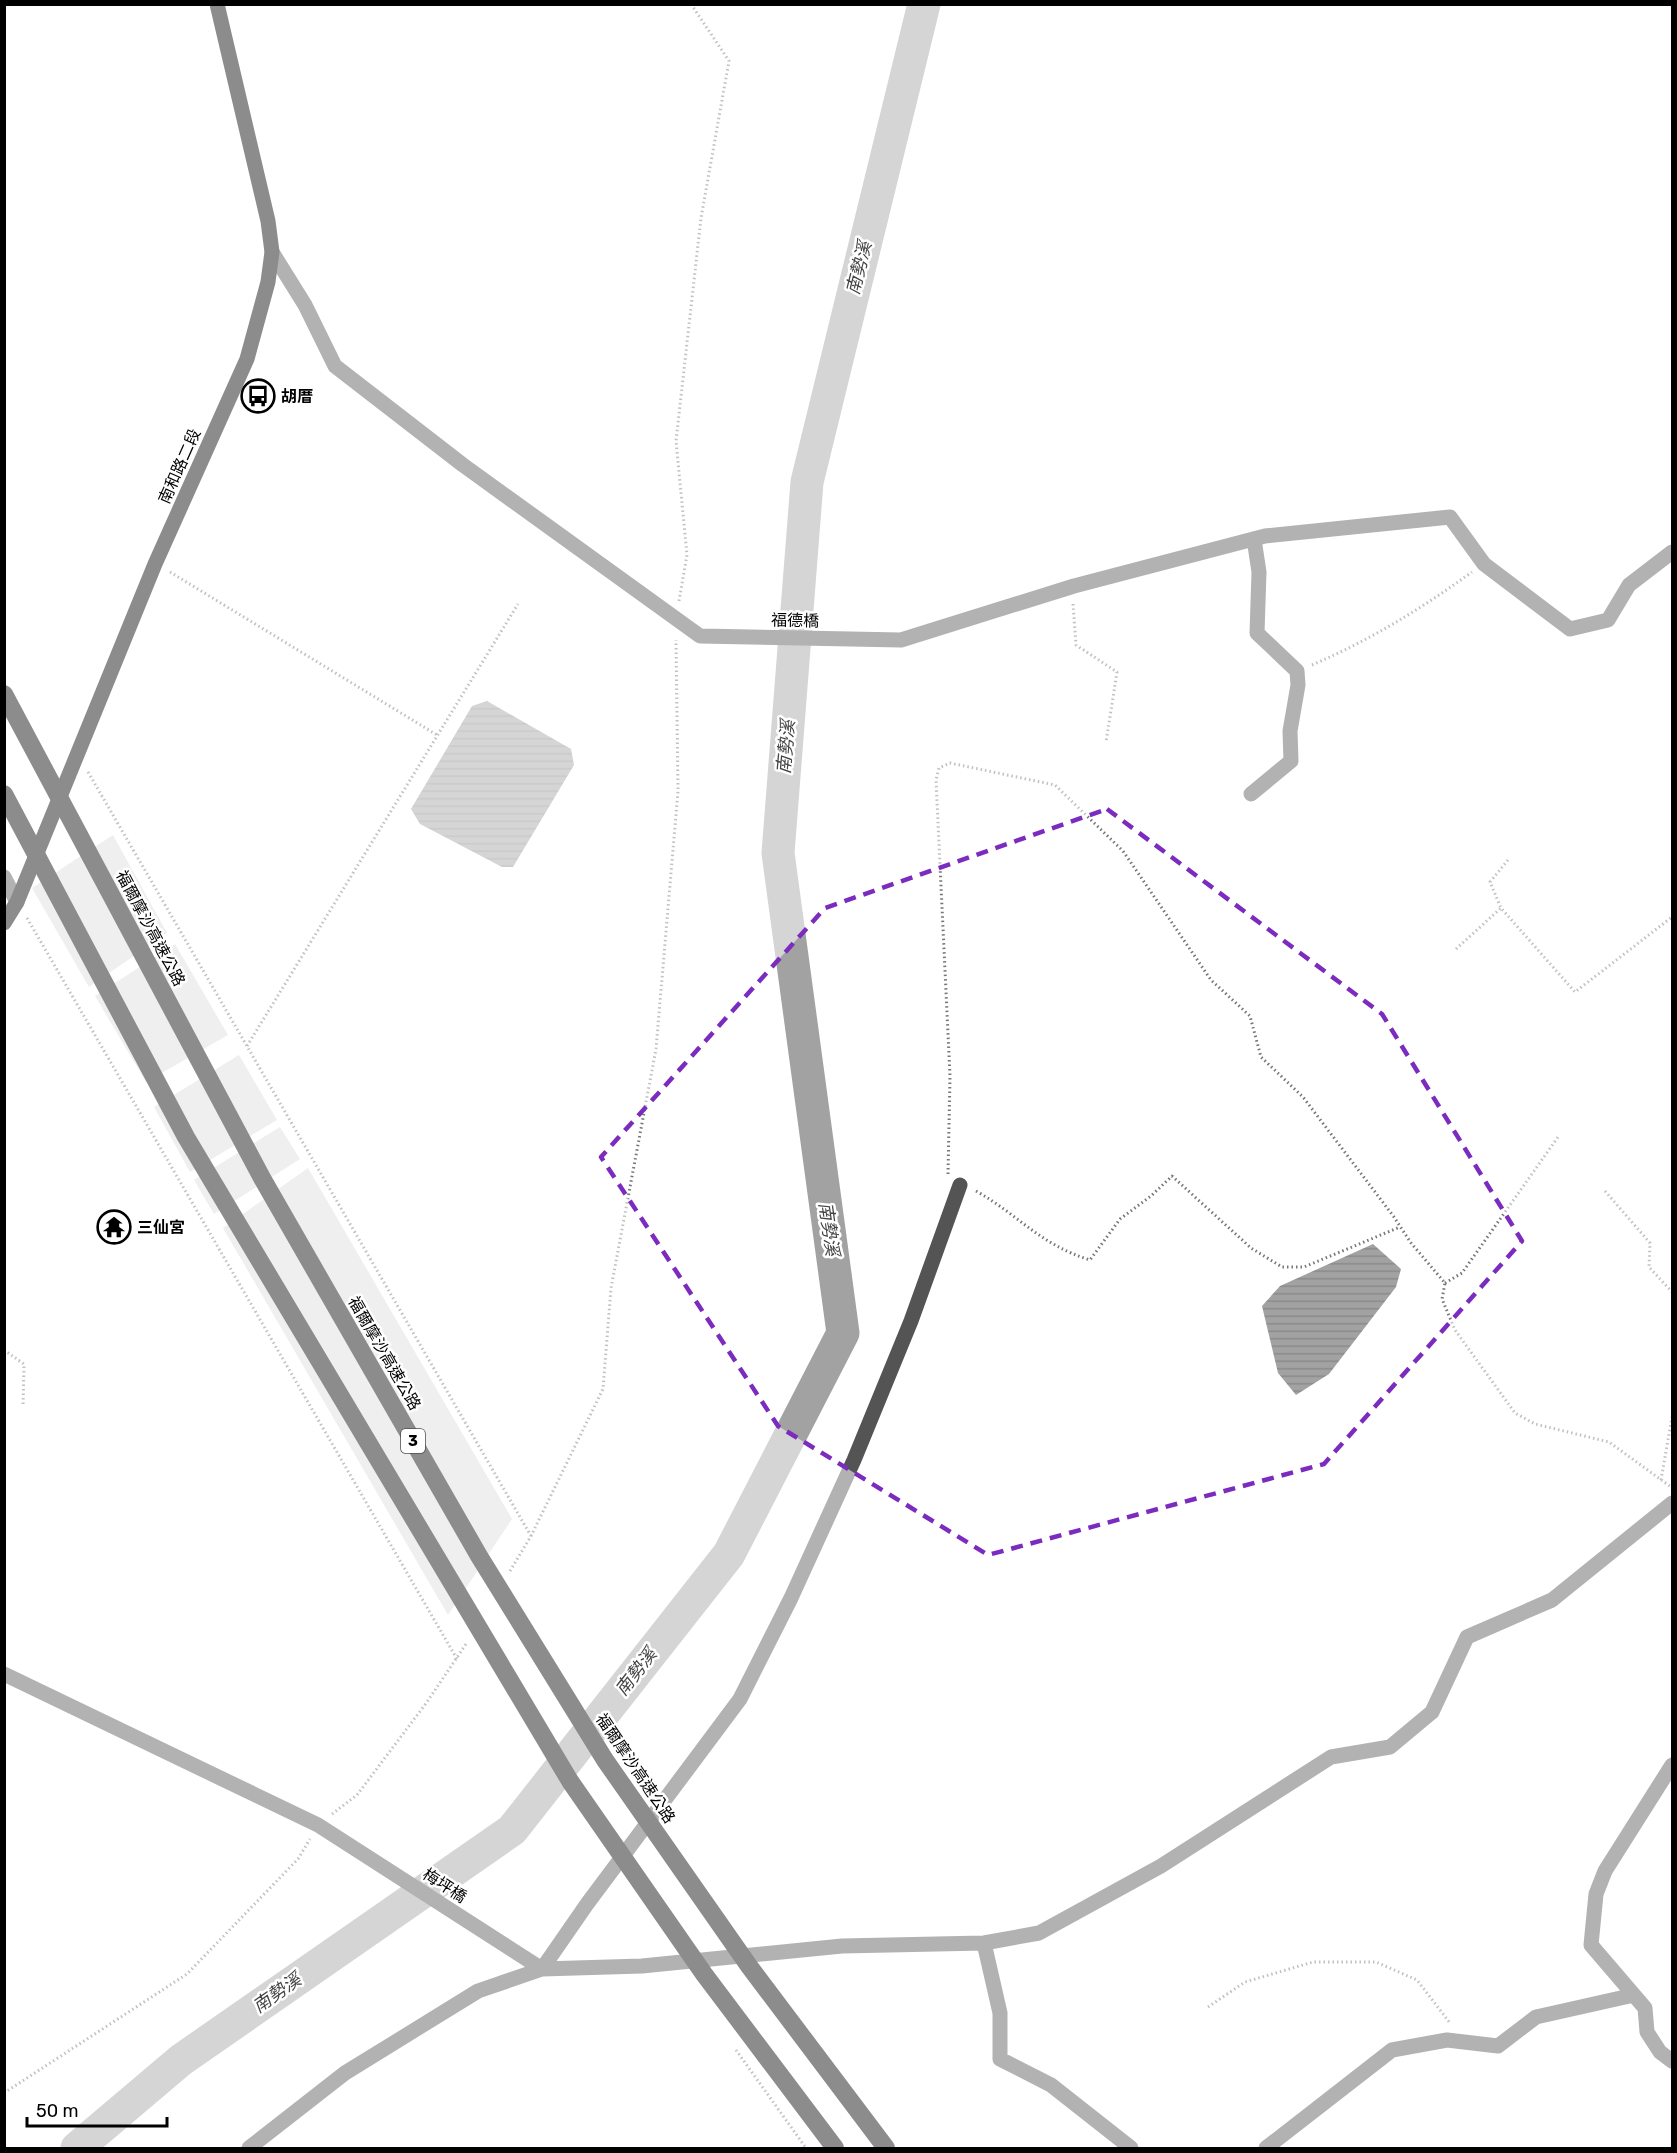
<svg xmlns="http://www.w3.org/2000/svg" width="1677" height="2153" viewBox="0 0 1677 2153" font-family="Rubik,'Noto Sans TC',sans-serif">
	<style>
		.green { fill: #dbdbdb }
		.water { fill: url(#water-rules) }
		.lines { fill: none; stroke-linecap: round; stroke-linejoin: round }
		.river { stroke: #a2a2a2; stroke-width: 33 }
		.path { stroke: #767676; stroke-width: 3; stroke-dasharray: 1.5 3; stroke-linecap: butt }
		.minor { stroke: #545454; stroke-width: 15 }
		.major { stroke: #000; stroke-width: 15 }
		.highway { stroke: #000; stroke-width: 18 }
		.marked { fill: none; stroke: #7b2cbf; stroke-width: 4.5; stroke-dasharray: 12 8; stroke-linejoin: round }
		.labels { text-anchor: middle; stroke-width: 5; stroke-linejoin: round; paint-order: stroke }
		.shield { fill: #fff; stroke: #4c4c4c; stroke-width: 1.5 }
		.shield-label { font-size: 15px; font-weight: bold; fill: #000 }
		.poi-label { font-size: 16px; font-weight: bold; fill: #000; stroke: #fff; text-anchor: start }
		.street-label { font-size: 16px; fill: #000; stroke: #fff }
		.water-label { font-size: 18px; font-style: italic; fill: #434343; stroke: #fff }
	</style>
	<defs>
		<pattern id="water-rules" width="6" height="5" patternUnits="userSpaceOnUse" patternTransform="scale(1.5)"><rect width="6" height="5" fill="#a2a2a2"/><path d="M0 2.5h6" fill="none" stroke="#8a8a8a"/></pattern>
	</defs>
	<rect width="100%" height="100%" fill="#fff"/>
	<path class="green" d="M 113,835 L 167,933 L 89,987 L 32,888 Z
		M 175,944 L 228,1035 L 146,1082 L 95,996 Z
		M 239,1055 L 277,1120 L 190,1172 L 154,1107 Z
		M 280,1127 L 300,1159 L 214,1214 L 194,1180 Z
		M 308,1168 L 512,1519 L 448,1615 L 223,1228 Z"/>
	<path class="water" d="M 487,701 L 571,749 L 574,765 L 513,867 L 502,867 L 420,824 L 411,809 L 472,706 Z
		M 1373,1244 L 1401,1269 L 1396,1287 L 1329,1374 L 1296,1395 L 1278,1373 L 1262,1306 L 1280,1286 Z"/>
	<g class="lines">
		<path class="river" d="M 77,2148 L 181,2060 L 512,1830 L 729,1554 L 843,1333 L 778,853 L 807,482 L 924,4"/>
		<path class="path" d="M 170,572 L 437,735
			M 679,601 L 687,555 L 676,441 L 701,218 L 729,61 L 691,4
			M 1073,604 L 1076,645 L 1117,672 L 1106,742
			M 1312,665 C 1372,639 1419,610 1472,572
			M 88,772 L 531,1536
			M 1508,860 L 1490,882 L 1501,908 L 1575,992 L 1672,917
			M 27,918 L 457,1659
			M 1456,949 L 1501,908
			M 247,1046 L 518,604
			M 948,1174 L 950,1076 L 936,780 L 939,768 L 950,763 L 1055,785 L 1123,851 L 1211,980 L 1250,1016 L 1261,1057 L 1303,1097 L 1394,1217 L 1411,1243 L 1445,1283 L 1442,1299 L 1455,1330 L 1515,1413 L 1535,1424 L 1609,1442 L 1671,1487
			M 976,1191 C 1020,1216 1039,1244 1090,1260 L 1120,1219 L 1151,1196 L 1172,1176 L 1251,1248 L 1282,1267 L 1304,1267 L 1400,1227
			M 1605,1191 L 1650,1243 L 1649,1267 L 1672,1292
			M 1445,1283 L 1462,1273 L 1558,1137
			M 4,1350 L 24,1364 L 23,1407
			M 1661,1480 L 1672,1417
			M 510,1571 L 531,1536 L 603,1389 L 611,1288 L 656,1049 L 678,791 L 676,640
			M 332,1814 L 357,1795 L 427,1702 L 466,1644
			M 1208,2007 L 1245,1982 L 1313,1962 L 1376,1962 L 1417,1980 L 1450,2023
			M 736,2050 L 806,2148
			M 4,2093 L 187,1974 L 298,1859 L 310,1839"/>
		<path class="minor" d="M 272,252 L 305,305 L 335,366 L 463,465 L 700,636 L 901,640 L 1074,586 L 1265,536 L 1450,517 L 1484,564 L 1570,629 L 1608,620 L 1629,585 L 1672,552
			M 1251,794 L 1291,761 L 1290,731 L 1298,685 L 1297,671 L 1257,633 L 1259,572 L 1254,539
			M 4,877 L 17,902
			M 4,1674 L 318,1825 L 542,1969 L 642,1966 L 842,1946 L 984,1943 L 1039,1933 L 1161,1866 L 1331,1757 L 1390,1747 L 1432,1712 L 1467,1637 L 1552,1600 L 1672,1503
			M 1672,1765 L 1605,1871 L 1596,1894 L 1591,1945 L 1645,2008 L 1647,2032 L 1660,2052 L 1672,2061
			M 984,1943 L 1000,2013 L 1000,2059 L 1051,2085 L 1131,2148
			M 249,2148 L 345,2073 L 478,1991 L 542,1969 L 587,1904 L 740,1699 L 791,1598 L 854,1460 L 911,1321 L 960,1185
			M 1266,2148 L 1392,2050 L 1447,2040 L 1498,2046 L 1536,2017 L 1634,1995"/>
		<path class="major" d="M 4,923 L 17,902 L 155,564 L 247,359 L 268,282 L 272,252 L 268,221 L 217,4"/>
		<path class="highway" d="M 4,694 L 262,1178 L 479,1556 L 605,1760 L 749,1966 L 886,2148
			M 4,794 L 186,1137 L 570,1781 L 704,1974 L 835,2148"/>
	</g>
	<path d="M0 0H1677V2153H0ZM 1107,809 L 1382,1014 L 1522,1241 L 1324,1464 L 988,1555 L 778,1426 L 601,1157 L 825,908 Z" fill="#fff" fill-opacity=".55" fill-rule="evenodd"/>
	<path class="marked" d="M 1107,809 L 1382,1014 L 1522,1241 L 1324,1464 L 988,1555 L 778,1426 L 601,1157 L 825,908 Z"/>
	<defs>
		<g id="bus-ring" transform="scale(1.725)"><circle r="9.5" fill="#fff" stroke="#000" stroke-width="1.5"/><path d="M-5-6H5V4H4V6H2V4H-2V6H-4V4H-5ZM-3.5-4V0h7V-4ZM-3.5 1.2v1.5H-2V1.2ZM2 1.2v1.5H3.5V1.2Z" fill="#000"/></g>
		<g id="temple-ring" transform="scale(1.725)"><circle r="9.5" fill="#fff" stroke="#000" stroke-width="1.5"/><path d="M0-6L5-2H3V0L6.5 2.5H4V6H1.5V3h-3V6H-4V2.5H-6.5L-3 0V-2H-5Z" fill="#000"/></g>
	</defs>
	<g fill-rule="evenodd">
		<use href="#bus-ring" x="258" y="396"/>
		<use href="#temple-ring" x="114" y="1227"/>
	</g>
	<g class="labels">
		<rect class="shield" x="401" y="1429" width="24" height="24" rx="4.5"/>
		<g class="shield-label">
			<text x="413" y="1446">3</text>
		</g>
		<g class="poi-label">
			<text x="281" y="402">胡厝</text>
			<text x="137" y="1233">三仙宮</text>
		</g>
		<g class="street-label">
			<text transform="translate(179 466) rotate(-66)" y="6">南和路二段</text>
			<text transform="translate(795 620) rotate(1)" y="6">福德橋</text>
			<text transform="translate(151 928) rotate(62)" y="6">福爾摩沙高速公路</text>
			<text transform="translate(385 1353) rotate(60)" y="6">福爾摩沙高速公路</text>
			<text transform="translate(636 1768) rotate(56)" y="6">福爾摩沙高速公路</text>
			<text transform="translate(445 1885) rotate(33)" y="6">梅坪橋</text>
		</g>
		<g class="water-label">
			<text transform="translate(859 268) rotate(-76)" y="6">南勢溪</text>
			<text transform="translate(786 747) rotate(-85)" y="6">南勢溪</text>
			<text transform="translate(829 1229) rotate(82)" y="6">南勢溪</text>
			<text transform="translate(636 1672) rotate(-52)" y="6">南勢溪</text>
			<text transform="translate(277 1993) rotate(-35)" y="6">南勢溪</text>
		</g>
	</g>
	<rect width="1677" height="2153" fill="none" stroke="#000000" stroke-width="12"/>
	<path d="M27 2117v9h140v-9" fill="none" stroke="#000000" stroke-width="3"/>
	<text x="36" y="2117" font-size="18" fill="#000000" stroke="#ffffff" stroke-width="4.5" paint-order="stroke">50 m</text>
</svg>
